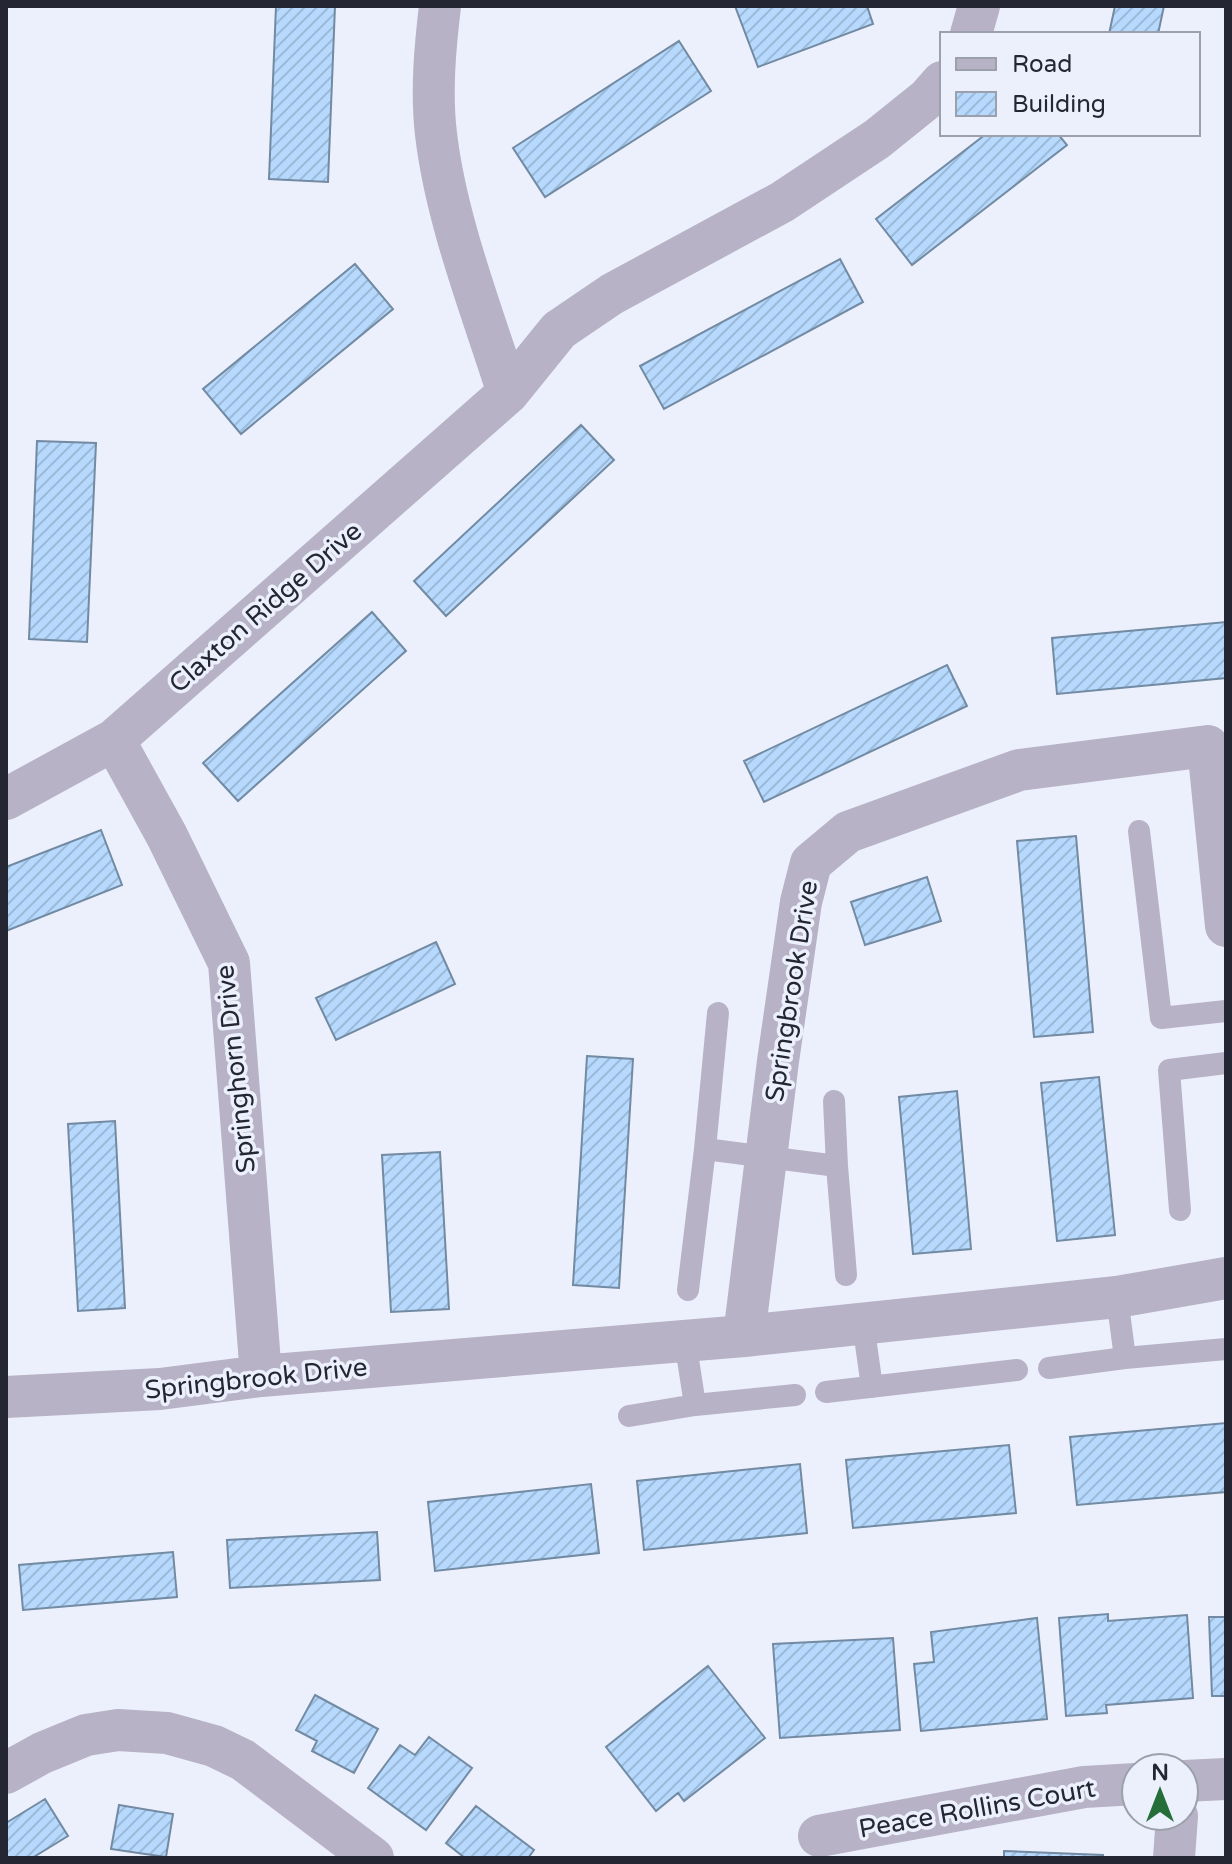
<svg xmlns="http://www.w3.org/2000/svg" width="1232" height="1864" viewBox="0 0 1232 1864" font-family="'Varela Round',sans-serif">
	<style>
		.building { fill: url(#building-hatch); stroke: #728aa2; stroke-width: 2 }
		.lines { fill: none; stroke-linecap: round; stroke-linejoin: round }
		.service { stroke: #b7b2c5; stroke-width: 22 }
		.minor { stroke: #b7b2c5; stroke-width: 42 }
		.labels { text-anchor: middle; stroke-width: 7; stroke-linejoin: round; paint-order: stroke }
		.street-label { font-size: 26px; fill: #242733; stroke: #ecf0fd }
	</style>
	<defs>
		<pattern id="building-hatch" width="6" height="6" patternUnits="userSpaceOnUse" patternTransform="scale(2)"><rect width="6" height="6" fill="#b6d9fd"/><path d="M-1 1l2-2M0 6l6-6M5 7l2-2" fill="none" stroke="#9cbad9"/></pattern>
	</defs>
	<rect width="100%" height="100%" fill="#ecf0fd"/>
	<path class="building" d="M 276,6 L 335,6 L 328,182 L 269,179 Z
		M 735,6 L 867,6 L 873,24 L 758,67 Z
		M 1115,6 L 1164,6 L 1158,34 L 1109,34 Z
		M 679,41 L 711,91 L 545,197 L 513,148 Z
		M 986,134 L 1058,134 L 1067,145 L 912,265 L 876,219 Z
		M 840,259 L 863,302 L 664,409 L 640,366 Z
		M 355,264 L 393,309 L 241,434 L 203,389 Z
		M 581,425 L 614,460 L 446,616 L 414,581 Z
		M 37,441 L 96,443 L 87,642 L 29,639 Z
		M 372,612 L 406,651 L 238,801 L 203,763 Z
		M 1226,622 L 1226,678 L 1057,694 L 1052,638 Z
		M 947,665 L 967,706 L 764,802 L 744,761 Z
		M 101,830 L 122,885 L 6,931 L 6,867 Z
		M 1076,836 L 1093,1032 L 1034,1037 L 1017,841 Z
		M 927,877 L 941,921 L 865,945 L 851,902 Z
		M 436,942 L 455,984 L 336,1040 L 316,998 Z
		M 587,1056 L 633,1059 L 619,1288 L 573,1285 Z
		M 1099,1077 L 1115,1235 L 1057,1241 L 1041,1083 Z
		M 957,1091 L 971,1249 L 913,1254 L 899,1097 Z
		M 115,1121 L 125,1308 L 78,1311 L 68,1124 Z
		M 440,1152 L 449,1309 L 391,1312 L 382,1155 Z
		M 1226,1423 L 1226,1492 L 1077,1505 L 1070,1437 Z
		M 1009,1445 L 1016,1513 L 853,1528 L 846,1460 Z
		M 800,1464 L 807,1533 L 644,1550 L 637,1481 Z
		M 591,1484 L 599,1553 L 435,1571 L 428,1502 Z
		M 377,1532 L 380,1580 L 230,1588 L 227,1540 Z
		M 173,1552 L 177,1597 L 23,1610 L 19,1565 Z
		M 1108,1614 L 1108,1621 L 1187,1615 L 1193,1698 L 1106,1705 L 1107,1713 L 1066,1716 L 1059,1618 Z
		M 1209,1617 L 1226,1617 L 1226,1696 L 1212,1696 Z
		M 1037,1618 L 1047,1719 L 921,1731 L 914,1664 L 934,1662 L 931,1632 Z
		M 893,1638 L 900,1730 L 780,1738 L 773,1644 Z
		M 708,1666 L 765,1738 L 684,1801 L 678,1793 L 656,1811 L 606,1747 Z
		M 315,1695 L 378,1729 L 354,1773 L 312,1751 L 317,1741 L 296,1730 Z
		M 429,1737 L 472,1768 L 426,1830 L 368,1788 L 400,1745 L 415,1755 Z
		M 45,1799 L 68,1836 L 32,1858 L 6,1858 L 6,1823 Z
		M 119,1805 L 173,1814 L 166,1857 L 111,1849 Z
		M 476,1806 L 534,1850 L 528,1858 L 465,1858 L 446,1843 Z
		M 1004,1851 L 1103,1855 L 1103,1858 L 1004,1858 Z"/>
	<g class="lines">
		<path class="service" d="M 1139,831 L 1161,1018 L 1226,1011
			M 834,1101 L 837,1166
			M 705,1149 L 718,1013
			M 1180,1210 L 1169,1070 L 1226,1063
			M 688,1290 L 705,1149 L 837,1166 L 846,1275
			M 1117,1297 L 1125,1358 L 1226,1349
			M 863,1323 L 872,1387
			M 685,1340 L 695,1405 L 795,1395
			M 1049,1368 L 1125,1358
			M 826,1392 L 1017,1370
			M 629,1416 L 695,1405"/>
		<path class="minor" d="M 440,6 C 435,48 431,92 436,134 C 446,220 482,311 508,393 L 559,330 L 612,294 L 782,202 L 877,139 L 928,98 L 942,82
			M 971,34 L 979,6
			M 114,740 L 167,836 L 229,963 L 261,1376
			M 6,799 L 114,740 L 508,393
			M 1226,926 L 1208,746 L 1019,770 L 848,832 L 811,863 L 801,902 L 778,1061 L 744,1336 L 1117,1297 L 1226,1278
			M 6,1397 L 160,1389 L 261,1376 L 744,1336
			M 6,1773 L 42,1753 L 86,1735 L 118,1730 L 167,1733 L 214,1746 L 243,1760 L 373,1858
			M 1184,1781 L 1226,1779
			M 819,1836 L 1084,1787 L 1136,1784
			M 1174,1858 L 1177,1816"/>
	</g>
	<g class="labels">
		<g class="street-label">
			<text transform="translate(265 607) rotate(-41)" y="9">Claxton Ridge Drive</text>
			<text transform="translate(791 991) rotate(-81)" y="9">Springbrook Drive</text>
			<text transform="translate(235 1069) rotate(-96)" y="9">Springhorn Drive</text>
			<text transform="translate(256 1378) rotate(-6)" y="9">Springbrook Drive</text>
			<text transform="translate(977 1808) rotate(-10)" y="9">Peace Rollins Court</text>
		</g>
	</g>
	<rect width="1232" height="1864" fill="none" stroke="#242733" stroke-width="16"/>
	<rect x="940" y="32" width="260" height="104" fill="#ecf0fd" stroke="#9ca0ac" stroke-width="2"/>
	<rect x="956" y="58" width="40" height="12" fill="#b7b2c5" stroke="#9ca0ac" stroke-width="2"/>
	<text x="1012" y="72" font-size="24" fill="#242733">Road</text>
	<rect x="956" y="92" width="40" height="24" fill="url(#building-hatch)" stroke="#9ca0ac" stroke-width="2"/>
	<text x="1012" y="112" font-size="24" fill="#242733">Building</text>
	<g transform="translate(1160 1792)"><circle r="38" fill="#ecf0fd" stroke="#9ca0ac" stroke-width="2"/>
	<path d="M0-6L14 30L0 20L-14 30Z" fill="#256d39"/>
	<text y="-12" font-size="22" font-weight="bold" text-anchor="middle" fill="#242733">N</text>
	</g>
</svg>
